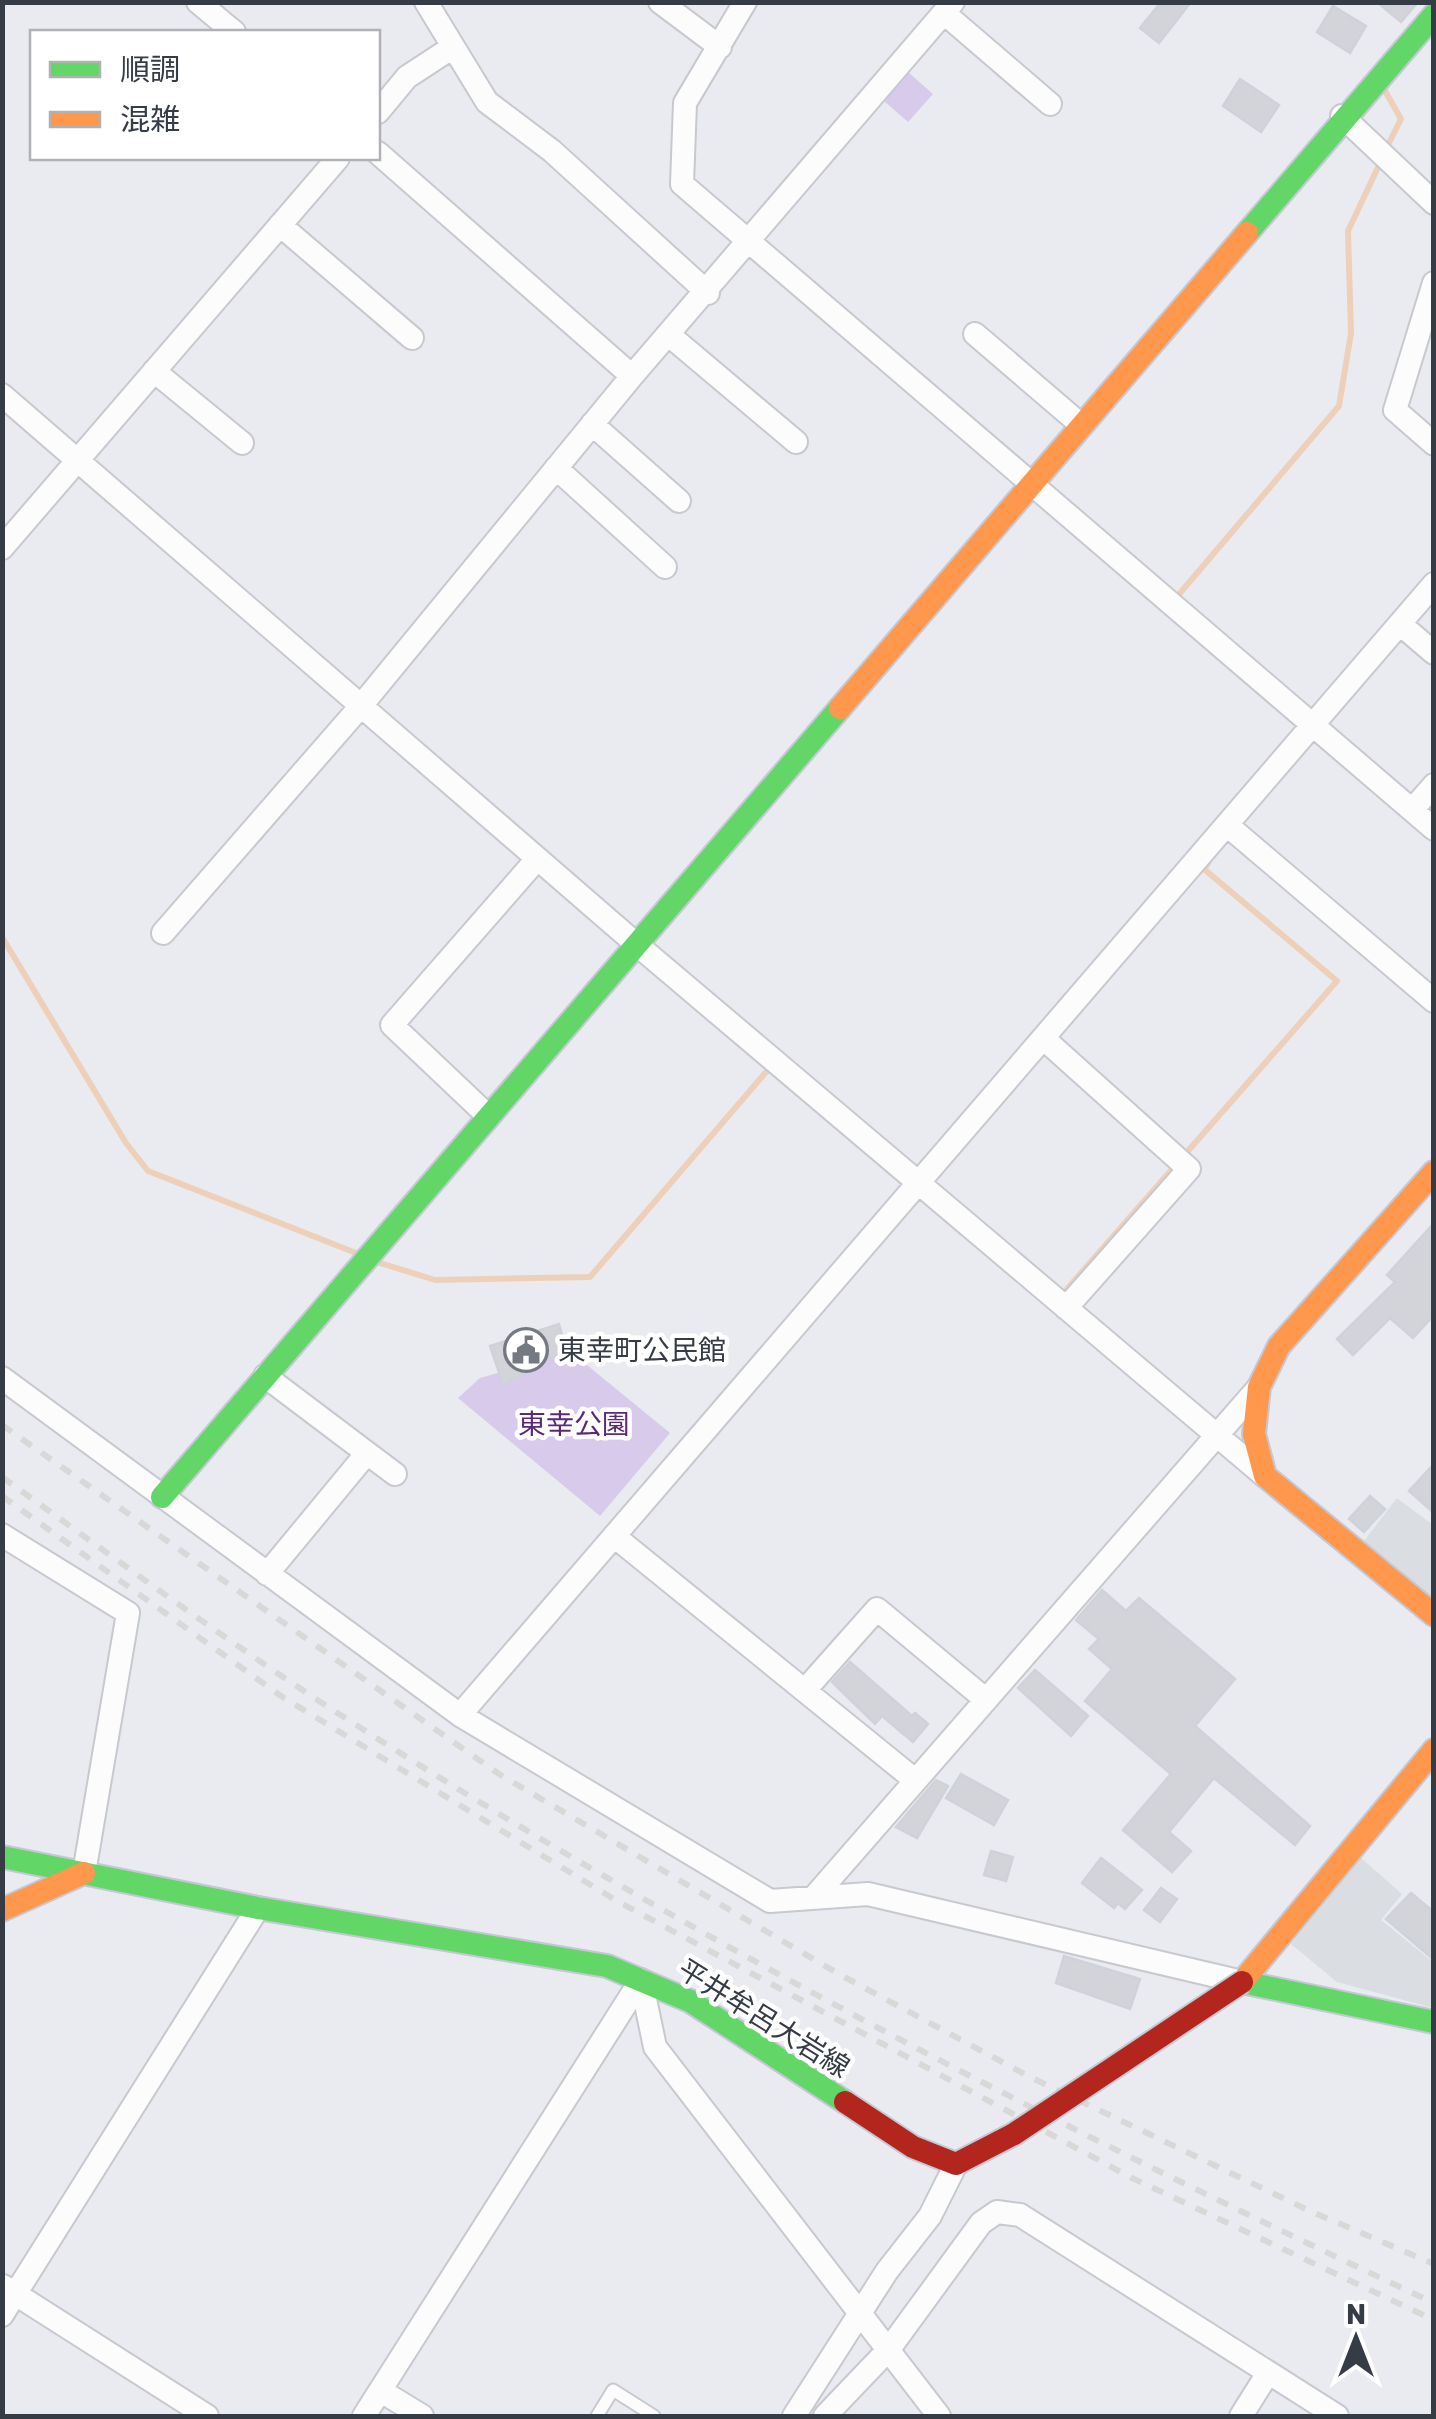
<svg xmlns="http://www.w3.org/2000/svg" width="1436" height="2419" viewBox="0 0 1436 2419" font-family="Rubik,'Noto Sans JP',sans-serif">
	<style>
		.green { fill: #d7caeb }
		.parking { fill: #dadde2 }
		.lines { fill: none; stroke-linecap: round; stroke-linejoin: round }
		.stream { stroke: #eed0ba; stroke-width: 6 }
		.building { fill: #d2d4da; stroke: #cfd2d8; stroke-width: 2.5 }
		.lane-casing { stroke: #c7c9ce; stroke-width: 15 }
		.street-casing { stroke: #c7c9ce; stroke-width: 26 }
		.fast-casing { stroke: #c4c8d4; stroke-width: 26 }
		.slow-casing { stroke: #c4c8d4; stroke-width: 26 }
		.jam-casing { stroke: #c4c8d4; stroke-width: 26 }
		.lane { stroke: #fcfcfd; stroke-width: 11 }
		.street { stroke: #fcfcfd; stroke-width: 22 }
		.fast { stroke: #63d668; stroke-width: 22 }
		.slow { stroke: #ff974d; stroke-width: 22 }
		.jam { stroke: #b3261e; stroke-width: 22 }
		.rail { stroke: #d8d8d9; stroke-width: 6; stroke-dasharray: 12 12; stroke-linecap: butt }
		.jam-bridge-casing { stroke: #c4c8d4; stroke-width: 26; stroke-linecap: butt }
		.jam-bridge { stroke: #b3261e; stroke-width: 22 }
		.labels { text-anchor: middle; stroke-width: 9; stroke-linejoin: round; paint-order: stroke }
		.poi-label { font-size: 28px; fill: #363c46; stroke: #fff; text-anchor: start }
		.park-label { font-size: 28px; fill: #5b2978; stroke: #fff }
		.street-label { font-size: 28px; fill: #363c46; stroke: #fff }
	</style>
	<rect width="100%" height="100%" fill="#e9ebf0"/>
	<path class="green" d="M 908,72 L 933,94 L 908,122 L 883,100 Z
		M 571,1352 L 670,1433 L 600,1516 L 458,1398 L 480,1378 Z"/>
	<path class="parking" d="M 1397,1498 L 1433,1525 L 1433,1605 L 1364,1541 Z
		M 1361,1858 L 1402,1894 L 1381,1920 L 1433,1962 L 1433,2008 L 1337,1982 L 1291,1944 Z"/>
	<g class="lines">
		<path class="stream" d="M 1384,89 L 1401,119 L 1386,149
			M 1175,599 L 1339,406 L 1351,333 L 1348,231 L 1381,161
			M 2,937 L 126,1143 L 148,1171 L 356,1253
			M 377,1262 L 435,1280 L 590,1277 L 773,1064
			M 1067,1289 L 1337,981 L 1204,869 L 1208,863"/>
	</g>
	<path class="building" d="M 1161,2 L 1191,2 L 1159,43 L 1140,28 Z
		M 1377,2 L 1418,2 L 1401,22 Z
		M 1333,6 L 1366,26 L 1350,53 L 1317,32 Z
		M 1240,79 L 1279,105 L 1261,132 L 1223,106 Z
		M 1434,1223 L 1434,1315 L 1413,1338 L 1390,1318 L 1353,1355 L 1337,1339 L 1395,1282 L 1387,1275 Z
		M 559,1324 L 567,1352 L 522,1367 L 524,1374 L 503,1384 L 490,1346 Z
		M 1434,1464 L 1434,1513 L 1409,1491 Z
		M 1370,1496 L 1385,1509 L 1364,1532 L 1349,1519 Z
		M 1102,1590 L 1126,1611 L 1139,1598 L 1235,1679 L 1195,1726 L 1310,1826 L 1295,1845 L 1214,1778 L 1169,1832 L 1191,1851 L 1172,1872 L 1123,1830 L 1171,1774 L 1085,1701 L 1112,1669 L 1089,1649 L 1099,1639 L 1076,1620 Z
		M 850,1662 L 912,1716 L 915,1713 L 928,1724 L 913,1742 L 882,1716 L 875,1724 L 832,1682 Z
		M 1035,1670 L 1088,1716 L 1071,1736 L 1018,1688 Z
		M 961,1774 L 1008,1800 L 994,1825 L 946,1798 Z
		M 936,1780 L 948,1786 L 917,1838 L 896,1827 Z
		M 991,1851 L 1013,1857 L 1006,1881 L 984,1875 Z
		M 1101,1858 L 1142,1890 L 1125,1909 L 1118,1903 L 1114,1908 L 1082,1883 Z
		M 1161,1888 L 1177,1899 L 1160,1922 L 1144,1910 Z
		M 1411,1893 L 1434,1912 L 1434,1960 L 1386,1919 Z
		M 1064,1956 L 1140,1979 L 1130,2009 L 1056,1983 Z"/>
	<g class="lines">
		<g class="lane-casing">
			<path id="lane" d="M 597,2416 L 613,2390 L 654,2416"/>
		</g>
		<g class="street-casing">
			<path id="street" d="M 198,2 L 234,32
				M 426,2 L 487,102 L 552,151 L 708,293
				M 660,2 L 720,47
				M 745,2 L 685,103 L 682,184 L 1434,829
				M 944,13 L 1050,104
				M 378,112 L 407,77 L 453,47
				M 1342,116 L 1434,203
				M 378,153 L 632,376
				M 280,225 L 412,338
				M 1434,283 L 1395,410 L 1434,444
				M 975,334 L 1080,424
				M 669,335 L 796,442
				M 154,371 L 242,443
				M 2,395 L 635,943 L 1265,1476
				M 592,424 L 679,501
				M 556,468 L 665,567
				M 2,548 L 338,158
				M 1400,624 L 1434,653
				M 1412,810 L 1434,785
				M 1227,825 L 1434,1001
				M 163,933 L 360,707 L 632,376 L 953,2
				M 1043,1038 L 1189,1169 L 1066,1308
				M 487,1115 L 392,1025 L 537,859
				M 265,1376 L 367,1453 L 267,1574
				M 2,1378 L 460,1715 L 770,1901 L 868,1894 L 1242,1982
				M 367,1453 L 395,1474
				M 2,1535 L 128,1613 L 84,1873
				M 614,1536 L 915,1780
				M 805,1690 L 877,1609 L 985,1699
				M 460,1715 L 1434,584
				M 815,1896 L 1259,1387
				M 641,1980 L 655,2047 L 939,2416
				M 3,2286 L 207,2416
				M 2,2315 L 258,1908
				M 381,2391 L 422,2416
				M 364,2416 L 641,1980
				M 794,2416 L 887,2271 L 930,2216 L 956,2164
				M 825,2416 L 889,2349 L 981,2223 L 997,2212 L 1020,2215 L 1337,2416
				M 1241,2416 L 1268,2373"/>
		</g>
		<g class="fast-casing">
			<path id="fast" d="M 1247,233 L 1434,15
				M 162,1497 L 840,708
				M 2,1857 L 258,1908 L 607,1966 L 690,2001 L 845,2102
				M 1242,1982 L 1434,2022"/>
		</g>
		<g class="slow-casing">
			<path id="slow" d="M 840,708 L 1247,233
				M 1434,1172 L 1279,1346 L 1259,1387 L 1254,1434 L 1265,1476 L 1434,1615
				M 2,1910 L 84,1873
				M 1242,1982 L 1434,1750"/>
		</g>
		<g class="jam-casing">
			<path id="jam" d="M 845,2102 L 913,2147 L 956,2164 L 1014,2134"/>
		</g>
		<use href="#lane" class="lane"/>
		<use href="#street" class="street"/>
		<use href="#fast" class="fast"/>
		<use href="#slow" class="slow"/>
		<use href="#jam" class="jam"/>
		<path class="rail" d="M 2,1425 L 499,1774 L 837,1973 L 1030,2077 L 1310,2211 L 1434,2264
			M 2,1477 C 112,1556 222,1638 336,1712 C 684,1937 1058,2127 1434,2303
			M 2,1496 L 281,1696 L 617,1901 L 1132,2178 L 1434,2320"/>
		<g class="jam-bridge-casing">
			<path id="jam-bridge" d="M 1014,2134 L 1242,1982"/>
		</g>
		<use href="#jam-bridge" class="jam-bridge"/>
	</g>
	<defs>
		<g id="civic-ring" transform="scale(2.25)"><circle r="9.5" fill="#fff" stroke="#757982" stroke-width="1.5"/><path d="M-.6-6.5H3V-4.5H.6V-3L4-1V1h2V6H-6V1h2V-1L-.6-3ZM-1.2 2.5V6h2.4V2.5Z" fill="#757982"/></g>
	</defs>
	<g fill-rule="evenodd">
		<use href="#civic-ring" x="526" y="1350"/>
	</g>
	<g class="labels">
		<g class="poi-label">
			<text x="558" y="1360">東幸町公民館</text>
		</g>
		<g class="park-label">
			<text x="574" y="1434">東幸公園</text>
		</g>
		<g class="street-label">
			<text transform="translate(764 2018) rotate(32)" y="10">平井牟呂大岩線</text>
		</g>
	</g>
	<rect width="1436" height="2419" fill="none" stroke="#363c46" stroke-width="10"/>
	<rect x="30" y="30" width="350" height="130" fill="#ffffff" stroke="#afb1b5" stroke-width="2.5"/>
	<rect x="50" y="62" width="50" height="15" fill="#63d668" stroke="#afb1b5" stroke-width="2.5"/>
	<text x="120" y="80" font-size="30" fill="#363c46">順調</text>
	<rect x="50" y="112" width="50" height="15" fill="#ff974d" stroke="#afb1b5" stroke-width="2.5"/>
	<text x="120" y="130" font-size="30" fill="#363c46">混雑</text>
	<g transform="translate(1356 2339)" stroke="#ffffff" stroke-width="8" paint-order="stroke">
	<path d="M0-8L18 38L0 25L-18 38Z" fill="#363c46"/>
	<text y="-15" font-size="28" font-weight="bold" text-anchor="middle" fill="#363c46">N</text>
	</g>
</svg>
